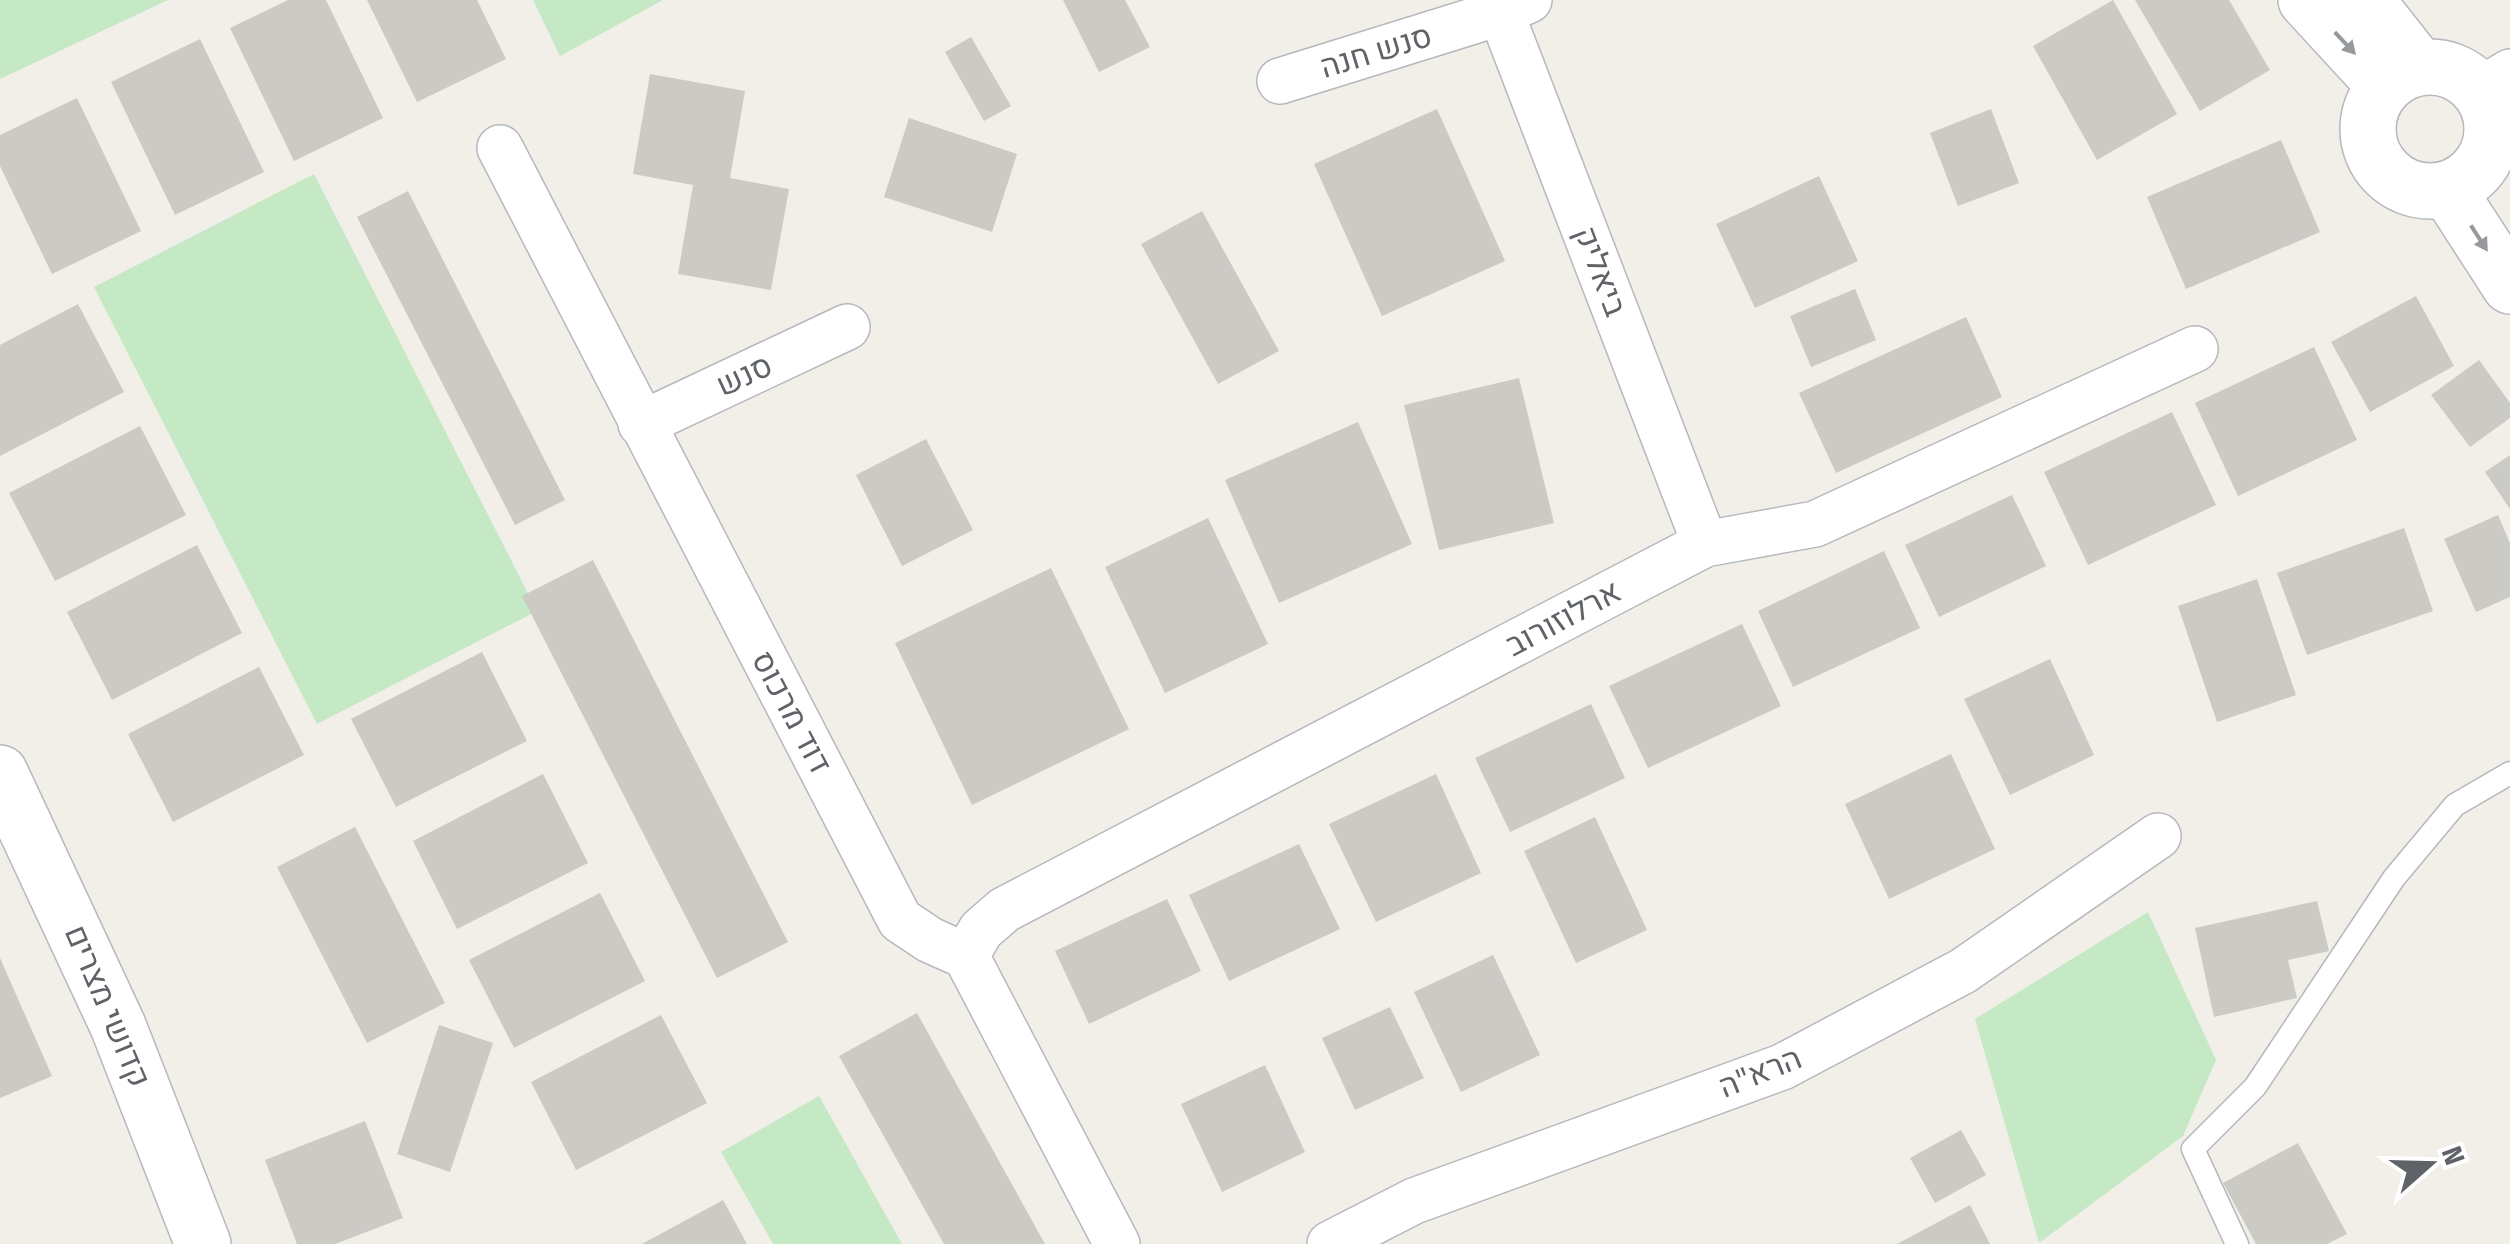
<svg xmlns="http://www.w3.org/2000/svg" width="2510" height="1244" viewBox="0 0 2510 1244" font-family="'Fira Sans Condensed',Heebo,sans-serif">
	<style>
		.green { fill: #c5e8c5 }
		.building { fill: #cccac5 }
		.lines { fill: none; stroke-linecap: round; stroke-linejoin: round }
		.service-casing { stroke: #b5b8bc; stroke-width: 25 }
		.minor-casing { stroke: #b5b8bc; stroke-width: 48 }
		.tertiary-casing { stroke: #b5b8bc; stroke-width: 58 }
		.service { stroke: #fff; stroke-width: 22 }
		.minor { stroke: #fff; stroke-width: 45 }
		.tertiary { stroke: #fff; stroke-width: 55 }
		.oneway { fill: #979a9d }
		.labels { text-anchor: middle; stroke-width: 8; stroke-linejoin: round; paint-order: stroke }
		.street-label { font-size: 32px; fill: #5f6368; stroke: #fff }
	</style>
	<rect width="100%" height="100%" fill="#f1efe8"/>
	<path class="green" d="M 0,0 L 168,0 L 0,79 Z
		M 533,0 L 663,0 L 560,56 Z
		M 314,174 L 537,611 L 317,724 L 94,287 Z
		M 2148,912 L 2216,1060 L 2183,1136 L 2039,1243 L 1975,1019 Z
		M 819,1096 L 902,1244 L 773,1244 L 721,1152 Z"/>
	<path class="building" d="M 288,0 L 326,0 L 383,118 L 294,161 L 230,28 Z
		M 367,0 L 477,0 L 506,59 L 417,102 Z
		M 1063,0 L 1125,0 L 1150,47 L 1099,72 Z
		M 2113,0 L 2177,114 L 2097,160 L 2033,46 Z
		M 2135,0 L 2229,0 L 2270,70 L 2200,111 Z
		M 971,37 L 1011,106 L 984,121 L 945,52 Z
		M 200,39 L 264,172 L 175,215 L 111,82 Z
		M 650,74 L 745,91 L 730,178 L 789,189 L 771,290 L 678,274 L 693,185 L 633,174 Z
		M 77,98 L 141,231 L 52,274 L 0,166 L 0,135 Z
		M 1437,109 L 1505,261 L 1382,316 L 1314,164 Z
		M 1991,109 L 2019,183 L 1958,206 L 1930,133 Z
		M 909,118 L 1017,154 L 992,232 L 884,197 Z
		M 2281,140 L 2320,232 L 2186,289 L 2147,197 Z
		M 1819,176 L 1858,261 L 1755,308 L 1716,224 Z
		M 408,191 L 565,500 L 515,525 L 357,217 Z
		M 1202,211 L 1279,351 L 1218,384 L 1141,244 Z
		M 1855,289 L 1876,340 L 1811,367 L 1790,316 Z
		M 2416,296 L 2454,366 L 2370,412 L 2331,342 Z
		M 78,304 L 124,392 L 0,456 L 0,345 Z
		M 1966,317 L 2002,397 L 1836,473 L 1799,393 Z
		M 2314,347 L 2357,440 L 2238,496 L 2195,403 Z
		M 2479,360 L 2510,403 L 2510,418 L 2470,447 L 2431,395 Z
		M 1519,378 L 1554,523 L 1439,550 L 1404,405 Z
		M 2172,412 L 2216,505 L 2088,565 L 2044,472 Z
		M 1358,422 L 1412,544 L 1279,603 L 1225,480 Z
		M 140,426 L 186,515 L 55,581 L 9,493 Z
		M 926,439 L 973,530 L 902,566 L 856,475 Z
		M 2510,455 L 2510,509 L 2485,472 Z
		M 2012,495 L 2046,566 L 1939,617 L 1905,545 Z
		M 2498,515 L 2510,543 L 2510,597 L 2476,612 L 2444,539 Z
		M 1208,518 L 1268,644 L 1165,693 L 1105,567 Z
		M 2404,528 L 2433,611 L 2307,655 L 2277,573 Z
		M 197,545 L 242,633 L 112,700 L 67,612 Z
		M 1884,551 L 1920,628 L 1793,687 L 1758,611 Z
		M 593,560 L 788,942 L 717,978 L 522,596 Z
		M 1051,568 L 1129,729 L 972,805 L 895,643 Z
		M 2257,579 L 2296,695 L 2217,722 L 2178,606 Z
		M 1742,624 L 1781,706 L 1648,768 L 1609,686 Z
		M 482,652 L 527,741 L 396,807 L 351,719 Z
		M 2050,659 L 2094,755 L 2010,795 L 1964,699 Z
		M 259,667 L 304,755 L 173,822 L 128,734 Z
		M 1591,704 L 1625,778 L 1510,832 L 1475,758 Z
		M 1951,754 L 1995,849 L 1889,899 L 1845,804 Z
		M 543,774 L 588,863 L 457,929 L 413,841 Z
		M 1436,774 L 1481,873 L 1376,922 L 1329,824 Z
		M 1595,817 L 1647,930 L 1576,963 L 1524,851 Z
		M 355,827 L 445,1003 L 367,1043 L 277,867 Z
		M 1299,844 L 1340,929 L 1229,981 L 1189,895 Z
		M 600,893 L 645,981 L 514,1048 L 469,960 Z
		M 1167,899 L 1201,971 L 1089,1024 L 1055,951 Z
		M 2317,901 L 2329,951 L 2288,960 L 2297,998 L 2214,1017 L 2195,928 Z
		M 1493,955 L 1540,1055 L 1461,1092 L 1414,992 Z
		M 0,958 L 52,1076 L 0,1098 Z
		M 1390,1007 L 1424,1078 L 1355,1110 L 1322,1038 Z
		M 917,1013 L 1045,1244 L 944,1244 L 839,1056 Z
		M 661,1015 L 707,1103 L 576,1170 L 531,1082 Z
		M 439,1025 L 493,1043 L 450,1172 L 397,1154 Z
		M 1265,1065 L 1305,1152 L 1222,1192 L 1181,1104 Z
		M 365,1121 L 403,1218 L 335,1244 L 297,1244 L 265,1160 Z
		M 1961,1130 L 1986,1175 L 1935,1203 L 1910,1158 Z
		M 2298,1143 L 2347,1234 L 2327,1244 L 2256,1244 L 2223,1183 Z
		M 723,1200 L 747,1244 L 642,1244 Z
		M 1970,1205 L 1990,1244 L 1897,1244 Z"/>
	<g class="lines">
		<g class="service-casing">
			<path id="service" d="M 2237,1244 L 2193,1149 L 2255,1087 L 2394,878 L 2455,805 L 2510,773"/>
		</g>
		<g class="minor-casing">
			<path id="minor" d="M 1496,0 L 1705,544
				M 1280,81 L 1502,12 L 1529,0
				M 2480,90 L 2510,72
				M 500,148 L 900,920 L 930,940 L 966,956 L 1117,1244
				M 641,424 L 847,327
				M 966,956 L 981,930 L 1004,910 L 1705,544 L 1815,524 L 2195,349
				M 1330,1244 L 1414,1201 L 1782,1067 L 1963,971 L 2158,836"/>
		</g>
		<g class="tertiary-casing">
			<path id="tertiary" d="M 2306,0 L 2385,86
				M 2366,0 L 2419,67
				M2368 129a62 62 0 1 1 124 0a62 62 0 1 1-124 0Z
				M 2448,190 L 2510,286
				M 0,773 L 118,1026 L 203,1244"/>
		</g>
		<use href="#service" class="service"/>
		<use href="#minor" class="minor"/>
		<use href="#tertiary" class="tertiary"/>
	</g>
	<defs><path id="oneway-solid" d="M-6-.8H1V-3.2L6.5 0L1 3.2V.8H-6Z" transform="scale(2.5)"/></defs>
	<g class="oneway">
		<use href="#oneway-solid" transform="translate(2345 43) rotate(47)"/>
		<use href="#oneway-solid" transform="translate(2479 238) rotate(57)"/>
	</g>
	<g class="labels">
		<g class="street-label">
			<text transform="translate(1376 51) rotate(-17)" y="11">סנש חנה</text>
			<text transform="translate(1601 271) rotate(69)" y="11">ביאליק</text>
			<text transform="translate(744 375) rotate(-25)" y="11">סנש</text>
			<text transform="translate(1563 618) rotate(-28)" y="11">ארלוזורוב</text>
			<text transform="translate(792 712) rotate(62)" y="11">דוד מרכוס</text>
			<text transform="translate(108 1006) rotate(67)" y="11">קדושי מצרים</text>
			<text transform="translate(1760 1072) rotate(-22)" y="11">הרא"ה</text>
		</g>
	</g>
	<g transform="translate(2430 1164) rotate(70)" stroke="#ffffff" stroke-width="8" paint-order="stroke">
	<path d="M0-8L18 38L0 25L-18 38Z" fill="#5f6368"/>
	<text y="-15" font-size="28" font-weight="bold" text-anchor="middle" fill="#5f6368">N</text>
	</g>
</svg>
